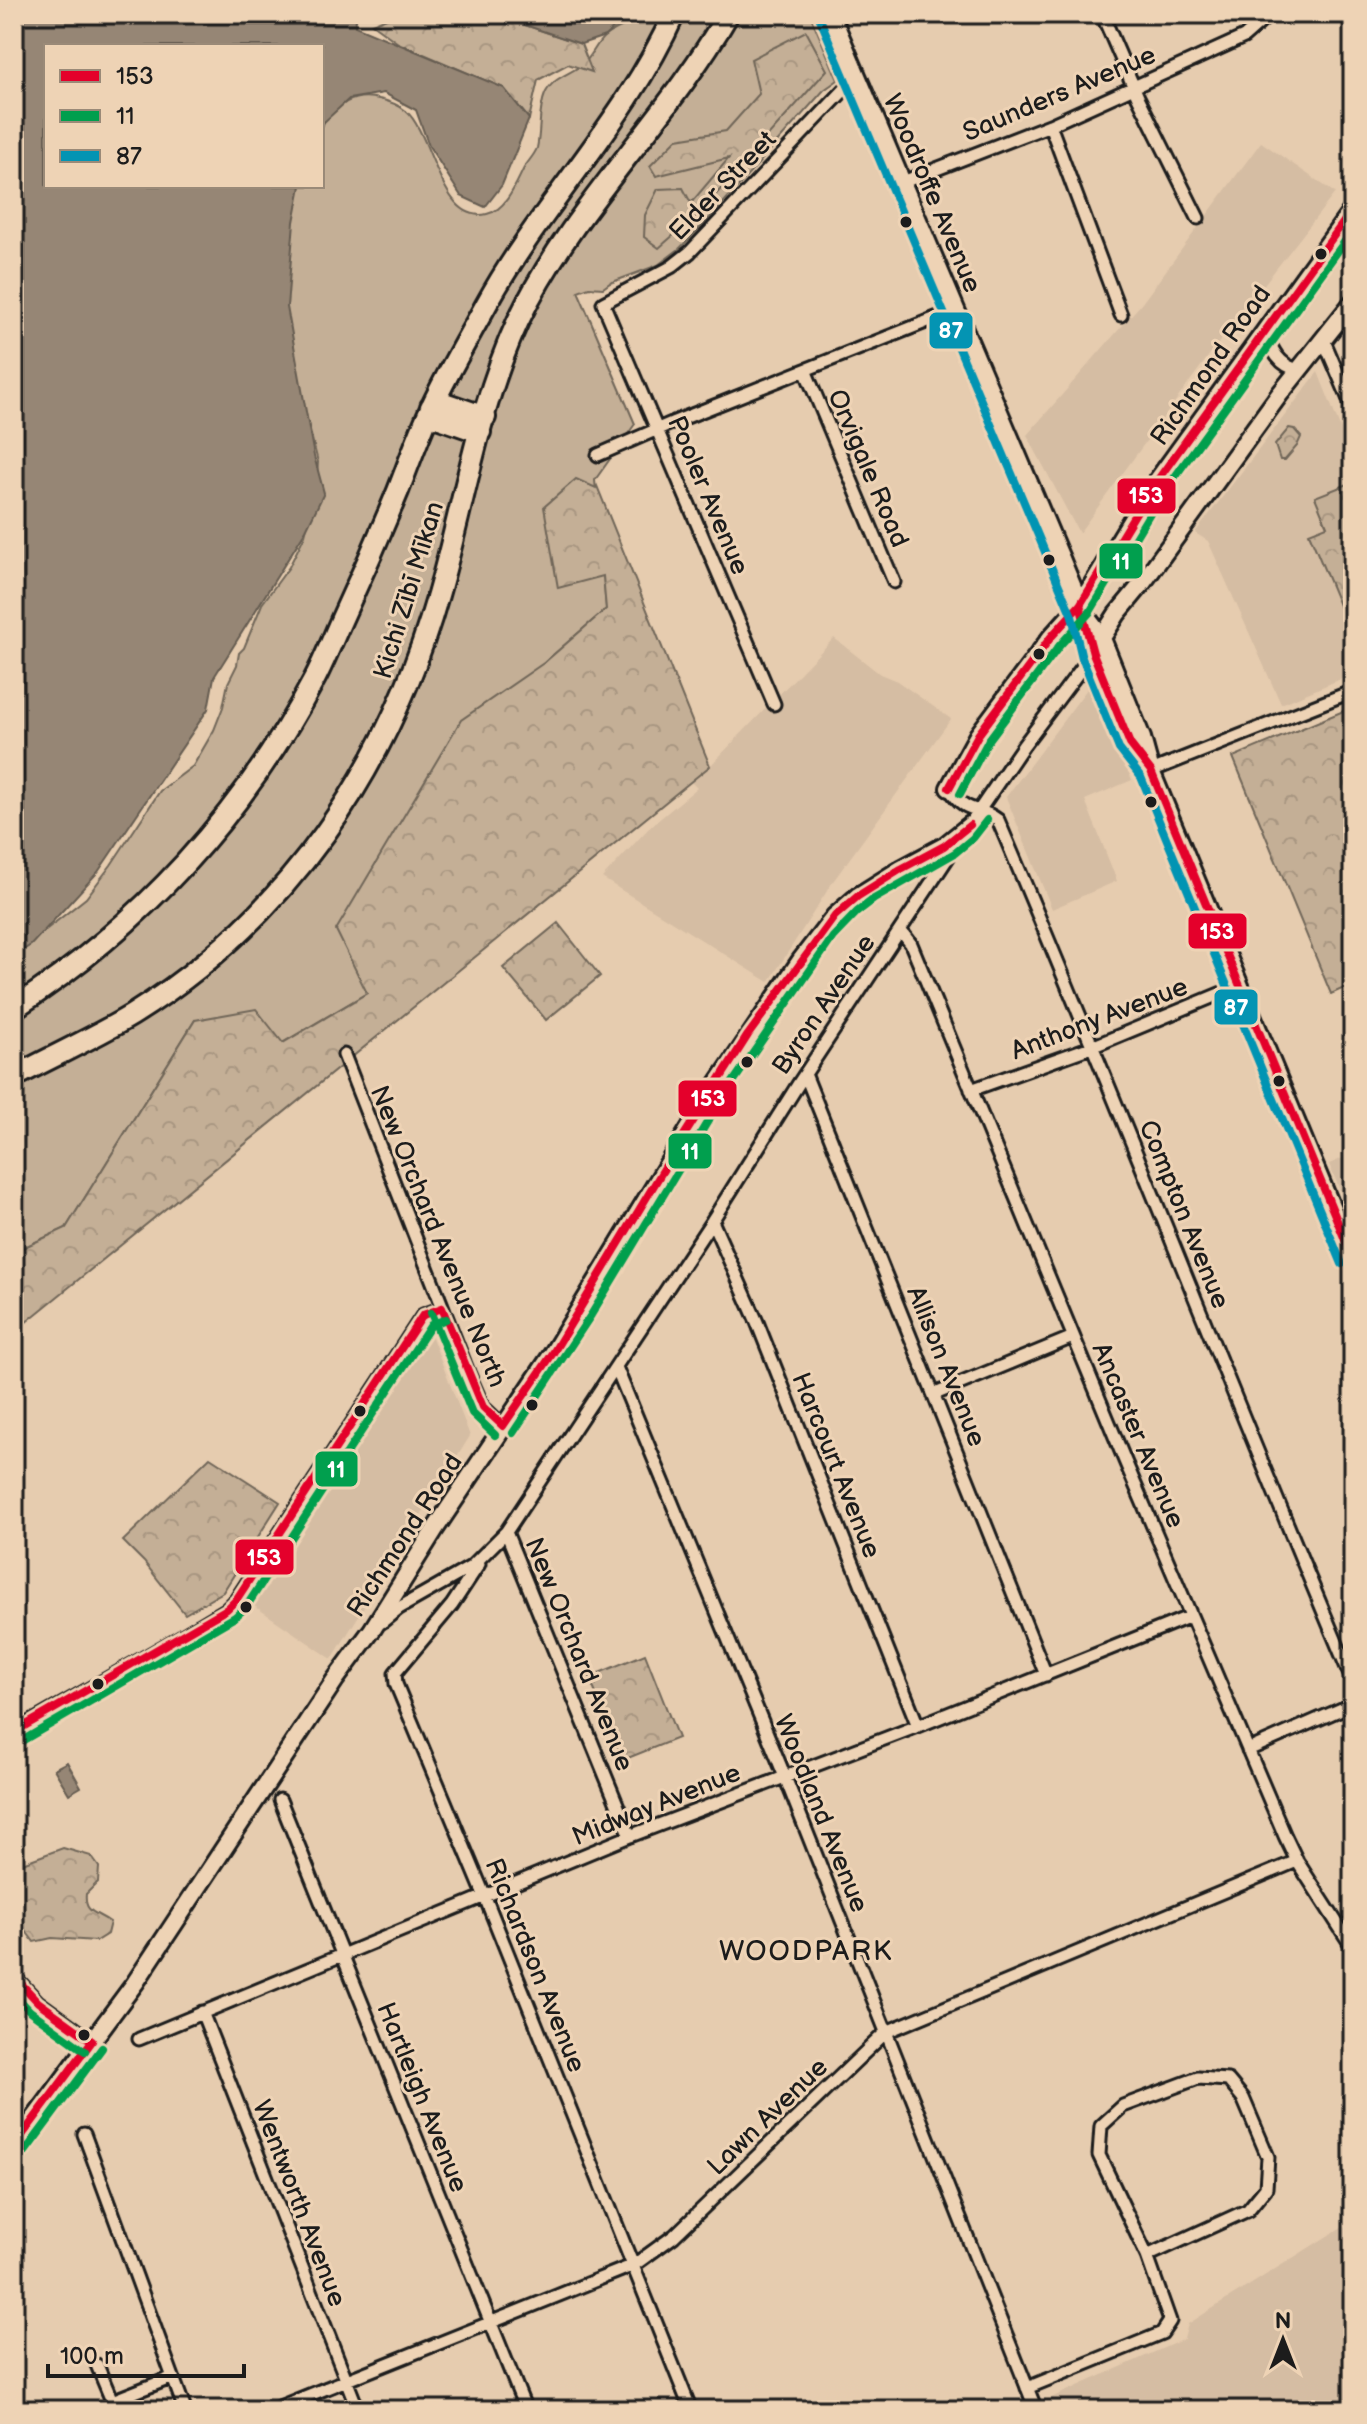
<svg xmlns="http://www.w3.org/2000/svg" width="1367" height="2424" viewBox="0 0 1367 2424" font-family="'Balsamiq Sans',sans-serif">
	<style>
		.built { fill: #d5bda3 }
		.grass { fill: #c4af96; stroke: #706659; stroke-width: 2 }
		.forest { fill: url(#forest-crowns); stroke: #706659; stroke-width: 2 }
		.water { fill: #968674; stroke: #655c51; stroke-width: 2 }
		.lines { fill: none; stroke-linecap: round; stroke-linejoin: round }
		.street-casing { stroke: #1c1c1c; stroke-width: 17 }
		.secondary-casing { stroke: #1c1c1c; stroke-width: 22 }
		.highway-casing { stroke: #1c1c1c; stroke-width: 26 }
		.street { stroke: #eed3b5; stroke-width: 11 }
		.secondary { stroke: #eed3b5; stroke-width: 16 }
		.highway { stroke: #eed3b5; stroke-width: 20 }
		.bus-1-casing { stroke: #eed3b5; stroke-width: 14 }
		.bus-2-casing { stroke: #eed3b5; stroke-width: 14 }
		.bus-3-casing { stroke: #eed3b5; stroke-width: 14 }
		.bus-1 { stroke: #e4002b; stroke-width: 8 }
		.bus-2 { stroke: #019f4e; stroke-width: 8 }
		.bus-3 { stroke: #0494b3; stroke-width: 8 }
		.bus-dot { fill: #1c1c1c; stroke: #eed3b5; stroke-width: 3 }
		.labels { text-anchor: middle; stroke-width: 6; stroke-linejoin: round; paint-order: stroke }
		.street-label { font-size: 26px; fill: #1c1c1c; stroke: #eed3b5 }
		.neighbourhood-label { font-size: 28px; letter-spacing: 2px; fill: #1c1c1c; stroke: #eed3b5 }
		.line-badge { stroke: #eed3b5; stroke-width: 3 }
		.badge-label { font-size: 22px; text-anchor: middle; font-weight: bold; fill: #fff }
	</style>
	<defs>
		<pattern id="forest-crowns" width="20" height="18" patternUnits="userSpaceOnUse" patternTransform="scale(2)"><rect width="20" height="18" fill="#c4af96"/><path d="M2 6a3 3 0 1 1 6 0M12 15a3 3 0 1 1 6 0" fill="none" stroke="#a89681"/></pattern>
	</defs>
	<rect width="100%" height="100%" fill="#e6ccaf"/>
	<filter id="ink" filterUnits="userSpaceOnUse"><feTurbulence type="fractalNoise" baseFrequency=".0125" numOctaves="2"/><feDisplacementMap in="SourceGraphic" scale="16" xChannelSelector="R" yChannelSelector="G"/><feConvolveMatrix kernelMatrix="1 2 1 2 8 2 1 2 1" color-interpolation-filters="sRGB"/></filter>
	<g filter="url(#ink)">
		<path class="built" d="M 1261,142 L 1335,193 L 1210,354 L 1079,533 L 1027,435 L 1142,303 Z
			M 1318,372 L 1353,460 L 1353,674 L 1281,704 L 1208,541 L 1195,533 Z
			M 834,638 L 880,674 L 897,681 L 951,719 L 834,880 L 769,982 L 602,878 L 650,827 L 697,788 L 691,782 L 710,766 Z
			M 1090,685 L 1095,690 L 1132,780 L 1085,800 L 1117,881 L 1052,909 L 1006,797 Z
			M 1353,1154 L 1353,1221 L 1329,1164 Z
			M 431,1335 L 470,1436 L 332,1659 L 253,1605 Z
			M 1345,2225 L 1353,2245 L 1353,2401 L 1338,2410 L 1024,2410 L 1184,2339 L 1188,2324 Z"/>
		<path class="grass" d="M 641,14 L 810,14 L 838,80 L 824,90 L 708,220 L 679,249 L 658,265 L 610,283 L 603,288 L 589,287 L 578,291 L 635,424 L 595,480 L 606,609 L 545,662 L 367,993 L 282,1043 L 195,1020 L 66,1228 L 14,1252 L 14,955 L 86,898 L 111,865 L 160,791 L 193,766 L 214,730 L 223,707 L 228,683 L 237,665 L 239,653 L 244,648 L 262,604 L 289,567 L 305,535 L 316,489 L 318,462 L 287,341 L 286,186 L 322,186 L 322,124 C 338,106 352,92 379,99 C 388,101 399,105 406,111 C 432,133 441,225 487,214 C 506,210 516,184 524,168 C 528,161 534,156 537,148 C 541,131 538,111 545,94 C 553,77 569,75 583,64 C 592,57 596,43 605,36 C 617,27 631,25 641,14 Z"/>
		<path class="forest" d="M 396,14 L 446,17 L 445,14 L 507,14 L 510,20 L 581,44 L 592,72 L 568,64 L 538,80 L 529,119 L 503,88 L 398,43 L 372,24 Z
			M 806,31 L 827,70 L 702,210 L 659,248 L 644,237 L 645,215 L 658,189 L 683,188 L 691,203 L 729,158 L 656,176 L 650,166 L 677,139 L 726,131 L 759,94 L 751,59 Z
			M 1289,428 L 1294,429 L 1301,437 L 1297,446 L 1285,460 L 1280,460 L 1275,445 Z
			M 576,479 L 596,488 L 597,486 L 710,766 L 14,1332 L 14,1252 L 66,1228 L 195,1020 L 256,1009 L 283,1043 L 367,993 L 336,930 L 461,720 L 545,662 L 606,609 L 603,576 L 558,588 L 544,507 Z
			M 1353,482 L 1353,611 L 1343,615 L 1309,533 L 1327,526 L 1315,497 Z
			M 1353,707 L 1353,984 L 1331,994 L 1233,757 Z
			M 558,923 L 600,976 L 546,1020 L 503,968 Z
			M 210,1457 L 280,1502 L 223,1592 L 185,1614 L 144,1562 L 123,1541 Z
			M 645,1654 L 678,1738 L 623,1760 L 589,1677 Z
			M 63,1848 L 91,1856 L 99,1867 L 98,1882 L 86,1894 C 84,1913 96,1912 110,1922 L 107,1934 L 96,1941 L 52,1938 L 34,1942 L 22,1926 L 21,1913 L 14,1900 L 14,1866 Z"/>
		<path class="water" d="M 14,14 L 357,14 L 355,26 L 504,88 L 529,119 L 502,185 L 485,207 L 461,196 L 429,146 L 416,110 L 384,93 L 349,99 L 324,122 L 322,127 L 322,46 L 46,46 L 46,186 L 301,186 L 294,222 L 287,307 L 314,456 L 324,493 L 306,530 L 214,677 L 208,709 L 98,872 L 31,945 L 14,956 Z
			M 507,14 L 629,14 L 605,36 L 581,44 L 510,20 Z
			M 67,1762 L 81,1787 L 69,1794 L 54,1769 Z"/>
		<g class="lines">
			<g class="street-casing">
				<path id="street" d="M 1102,14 L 1138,97 L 1198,218
					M 1050,125 L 1121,315
					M 903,182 L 1050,125 L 1244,37 L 1270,14
					M 1265,331 C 1271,349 1279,367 1300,370
					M 1324,341 L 1353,409
					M 805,370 L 894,582
					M 598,455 L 674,422 L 956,310
					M 774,704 L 603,303 L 671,267 L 690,252 L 845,89 L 860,79
					M 1151,771 L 1353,691
					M 949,788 C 968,817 977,804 998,820 C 1120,1106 1232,1396 1353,1682
					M 901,931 L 911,944 L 1125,1461 L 1285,1836 L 1297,1861 L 1353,1948
					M 344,1055 L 468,1372 L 483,1407 L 503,1426
					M 805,1074 L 1046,1675
					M 971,1090 L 1094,1046 L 1241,985
					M 712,1221 L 757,1322 L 918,1726
					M 616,1367 L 785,1777 L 1036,2410
					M 935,1394 L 1073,1337
					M 506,1532 L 630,1836
					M 479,1564 L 452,1605 L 395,1673 L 396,1684 L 485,1897 L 691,2410
					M 382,1622 L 399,1608 L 471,1567 L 506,1532 L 712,1221 L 799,1083 L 978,812 L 1023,746 L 1093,653
					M 14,1732 L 177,1639 L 227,1609 L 236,1600 L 423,1315 L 442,1308
					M 1248,1750 L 1353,1704
					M 280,1800 L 526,2410
					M 14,1976 L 38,2002 L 92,2041
					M 202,2012 L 358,2410
					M 139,2039 L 630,1836 L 918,1726 L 1191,1616
					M 84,2134 L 185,2410
					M 97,2365 L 112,2401 L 173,2377
					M 1027,2388 L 1162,2333 L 1170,2321 L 1147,2256 L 1099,2155 L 1101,2126 L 1123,2106 L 1198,2078 L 1228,2080 L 1243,2098 L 1268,2157 L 1266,2188 L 1248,2210 L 1147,2256
					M 272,2410 L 634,2265 L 674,2236 L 886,2032 L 1297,1861"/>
			</g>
			<g class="secondary-casing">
				<path id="secondary" d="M 831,14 L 1060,556 L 1083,612 L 1093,653 L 1130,744 L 1151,771
					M 1085,615 L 1101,636 L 1142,738 L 1151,771 L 1353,1259
					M 1098,644 L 1117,614 L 1141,585 L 1279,395 L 1353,302
					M 949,788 L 978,735 L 1051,637 L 1080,605 L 1146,496 L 1353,209
					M 14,2146 L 135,1983 L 335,1680 L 372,1630 L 435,1529 L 553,1353 L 708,1098 L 801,960 L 835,916 L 858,896 L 901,869 L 944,846 L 970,825"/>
			</g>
			<g class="highway-casing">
				<path id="highway" d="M 480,432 L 437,417 L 431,407 L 444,403 L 485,417
					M 14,1008 C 141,926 243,814 314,680 C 325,659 334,636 344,614 C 363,573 381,532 398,491 C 409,463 419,434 432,406 C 448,372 468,338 486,305 C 542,203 627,120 674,14
					M 14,1077 C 53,1056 94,1038 132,1015 C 287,918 388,770 438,595 C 464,505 478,407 518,321 C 572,207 666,122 728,14"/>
			</g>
			<use href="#street" class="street"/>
			<use href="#secondary" class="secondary"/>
			<use href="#highway" class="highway"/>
			<g class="bus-1-casing">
				<path id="bus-1" d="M 1080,605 L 1093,653 L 1130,744 L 1151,771 L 1353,1259
					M 949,788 L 978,735 L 1051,637 L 1080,605 L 1146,496 L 1353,209
					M 442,1308 L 483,1407 L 503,1426
					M 503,1426 L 553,1353 L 683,1137 L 748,1035 L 835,916 L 858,896 L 901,869 L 944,846 L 970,825
					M 14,1732 L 227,1609 L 236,1600 L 423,1315 L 442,1308
					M 14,1976 L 38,2002 L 92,2041
					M 14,2146 L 92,2041"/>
			</g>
			<g class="bus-2-casing">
				<path id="bus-2" d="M 960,794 L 988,741 L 1060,645 L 1090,612 L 1156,503 L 1353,230
					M 431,1313 L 472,1413 L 495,1435
					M 513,1433 L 591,1315 L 720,1101 L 833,937 L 857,912 L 874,899 L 955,853 L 973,838 L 987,820
					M 20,1742 L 235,1617 L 246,1607 L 431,1325 L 446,1319
					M 14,1994 L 30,2011 L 85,2051
					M 24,2153 L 102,2048"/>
			</g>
			<g class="bus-3-casing">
				<path id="bus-3" d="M 820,19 L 1072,616 L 1082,658 L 1119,749 L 1141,777 L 1342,1264"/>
			</g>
			<use href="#bus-1" class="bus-1"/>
			<use href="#bus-2" class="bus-2"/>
			<use href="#bus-3" class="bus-3"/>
		</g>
	</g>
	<g class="bus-dot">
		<circle cx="906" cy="222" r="7"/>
		<circle cx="1321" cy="254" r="7"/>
		<circle cx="1049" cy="560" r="7"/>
		<circle cx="1039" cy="654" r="7"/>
		<circle cx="1151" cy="802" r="7"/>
		<circle cx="747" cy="1062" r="7"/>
		<circle cx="1279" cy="1081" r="7"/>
		<circle cx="532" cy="1405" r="7"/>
		<circle cx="360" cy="1411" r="7"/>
		<circle cx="246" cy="1607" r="7"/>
		<circle cx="98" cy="1684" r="7"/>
		<circle cx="84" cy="2035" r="7"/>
	</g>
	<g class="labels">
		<g class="street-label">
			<text transform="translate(1059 93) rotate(-23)" y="9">Saunders Avenue</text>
			<text transform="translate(722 185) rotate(-46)" y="9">Elder Street</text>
			<text transform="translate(933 193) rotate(67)" y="9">Woodroffe Avenue</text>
			<text transform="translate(1210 365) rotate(-55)" y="9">Richmond Road</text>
			<text transform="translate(869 468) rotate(67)" y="9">Orvigale Road</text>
			<text transform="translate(709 495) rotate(67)" y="9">Pooler Avenue</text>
			<text transform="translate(408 590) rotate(-73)" y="9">Kichi Zībī Mīkan</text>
			<text transform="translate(823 1004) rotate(-56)" y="9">Byron Avenue</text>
			<text transform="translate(1099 1018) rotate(-21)" y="9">Anthony Avenue</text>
			<text transform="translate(1185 1214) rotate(68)" y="9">Compton Avenue</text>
			<text transform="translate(439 1236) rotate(68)" y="9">New Orchard Avenue North</text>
			<text transform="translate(947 1366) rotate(68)" y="9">Allison Avenue</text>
			<text transform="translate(1139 1435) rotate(67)" y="9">Ancaster Avenue</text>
			<text transform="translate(837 1465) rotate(68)" y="9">Harcourt Avenue</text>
			<text transform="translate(404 1535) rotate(-57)" y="9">Richmond Road</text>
			<text transform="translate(580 1654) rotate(68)" y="9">New Orchard Avenue</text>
			<text transform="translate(656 1804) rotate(-22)" y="9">Midway Avenue</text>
			<text transform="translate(822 1813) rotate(68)" y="9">Woodland Avenue</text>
			<text transform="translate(536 1965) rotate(68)" y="9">Richardson Avenue</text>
			<text transform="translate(423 2097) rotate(68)" y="9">Hartleigh Avenue</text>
			<text transform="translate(767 2116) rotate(-44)" y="9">Lawn Avenue</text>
			<text transform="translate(300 2203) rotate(69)" y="9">Wentworth Avenue</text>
		</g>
		<g class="neighbourhood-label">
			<text x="806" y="1960">WOODPARK</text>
		</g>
	</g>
	<g class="line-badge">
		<rect x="928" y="311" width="46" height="39" rx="8" fill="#0494b3"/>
		<rect x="1116" y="477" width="61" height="38" rx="8" fill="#e4002b"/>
		<rect x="1098" y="542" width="46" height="38" rx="8" fill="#019f4e"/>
		<rect x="1187" y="912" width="61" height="38" rx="8" fill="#e4002b"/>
		<rect x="1213" y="988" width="46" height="38" rx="8" fill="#0494b3"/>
		<rect x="677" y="1079" width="61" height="39" rx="8" fill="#e4002b"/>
		<rect x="667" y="1132" width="46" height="38" rx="8" fill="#019f4e"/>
		<rect x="314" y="1450" width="45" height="38" rx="8" fill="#019f4e"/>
		<rect x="234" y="1538" width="61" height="38" rx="8" fill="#e4002b"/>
	</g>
	<g class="badge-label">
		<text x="951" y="338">87</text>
		<text x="1146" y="503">153</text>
		<text x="1121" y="569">11</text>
		<text x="1217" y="939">153</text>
		<text x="1236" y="1015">87</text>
		<text x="708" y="1106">153</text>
		<text x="690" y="1159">11</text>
		<text x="336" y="1477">11</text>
		<text x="264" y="1565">153</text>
	</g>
	<rect width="1367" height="2424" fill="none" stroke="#eed3b5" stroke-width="48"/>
	<rect x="24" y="24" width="1319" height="2376" fill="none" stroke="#1c1c1c" stroke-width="3" filter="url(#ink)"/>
	<rect x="44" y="44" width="280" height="144" fill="#eed3b5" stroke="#9a8a78" stroke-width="2"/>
	<rect x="60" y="70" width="40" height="12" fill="#e4002b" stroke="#9a8a78" stroke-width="2"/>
	<text x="116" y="84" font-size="24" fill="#1c1c1c">153</text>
	<rect x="60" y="110" width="40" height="12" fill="#019f4e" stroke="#9a8a78" stroke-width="2"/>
	<text x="116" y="124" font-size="24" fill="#1c1c1c">11</text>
	<rect x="60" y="150" width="40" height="12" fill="#0494b3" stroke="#9a8a78" stroke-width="2"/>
	<text x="116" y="164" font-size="24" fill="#1c1c1c">87</text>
	<g transform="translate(1283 2340)" stroke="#eed3b5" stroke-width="6" paint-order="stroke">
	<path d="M0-6L14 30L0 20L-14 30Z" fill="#1c1c1c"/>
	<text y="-12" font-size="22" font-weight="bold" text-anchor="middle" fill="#1c1c1c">N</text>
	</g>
	<path d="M48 2364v12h196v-12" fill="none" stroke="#1c1c1c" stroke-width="4"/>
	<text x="60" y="2364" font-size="24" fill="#1c1c1c" stroke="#eed3b5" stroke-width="6" paint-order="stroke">100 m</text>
</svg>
